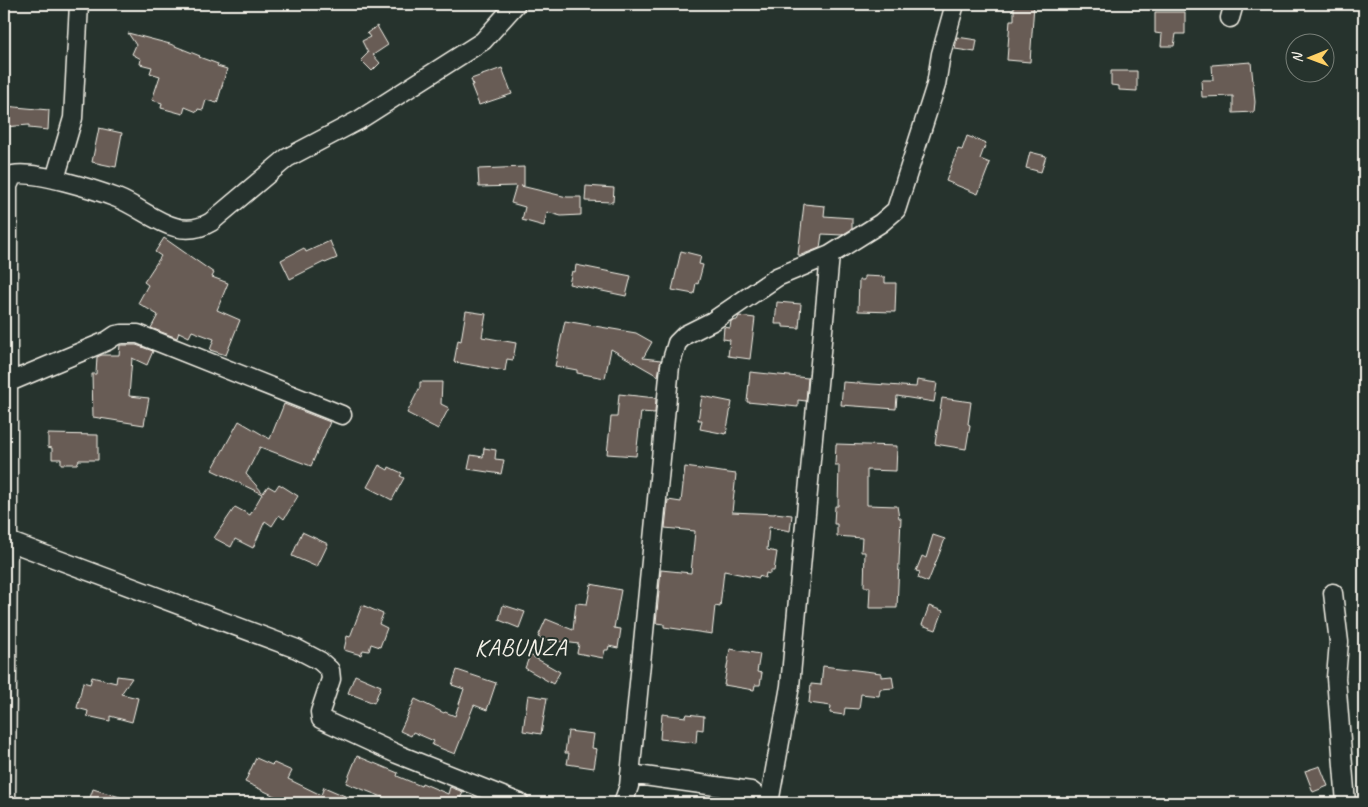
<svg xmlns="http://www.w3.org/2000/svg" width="1368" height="807" viewBox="0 0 1368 807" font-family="Caveat,sans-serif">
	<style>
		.building { fill: #685c55; stroke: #f4f1e8 }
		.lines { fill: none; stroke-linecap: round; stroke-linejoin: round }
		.street-casing { stroke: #f4f1e8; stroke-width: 21 }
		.street { stroke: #26332d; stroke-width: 18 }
		.labels { text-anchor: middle; stroke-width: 4; stroke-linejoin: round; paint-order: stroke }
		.quarter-label { font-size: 24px; letter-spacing: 1px; fill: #f4f1e8; stroke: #26332d }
	</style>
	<rect width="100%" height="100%" fill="#26332d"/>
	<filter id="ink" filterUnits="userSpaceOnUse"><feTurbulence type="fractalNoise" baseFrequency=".02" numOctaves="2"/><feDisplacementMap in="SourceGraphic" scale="10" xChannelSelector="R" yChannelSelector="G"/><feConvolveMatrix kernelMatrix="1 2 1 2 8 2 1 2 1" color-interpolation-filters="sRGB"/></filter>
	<g filter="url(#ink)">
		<path class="building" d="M 1014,4 L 1034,4 L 1030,62 L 1007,60 L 1010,20 L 1014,20 Z
			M 1155,12 L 1185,12 L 1185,34 L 1176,34 L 1174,46 L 1161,46 L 1162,34 L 1155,33 Z
			M 377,26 L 388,45 L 373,55 L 380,63 L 372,71 L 361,60 L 368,53 L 362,41 L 370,37 L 367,33 Z
			M 128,33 L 170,44 L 200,56 L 199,57 L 218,64 L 217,66 L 227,69 L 217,103 L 206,100 L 203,110 L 198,109 L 197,112 L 185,107 L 183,114 L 161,108 L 162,103 L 152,100 L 160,76 L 150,73 L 152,67 L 140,64 L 141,59 L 132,54 L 136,45 Z
			M 957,37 L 977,40 L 975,52 L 955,49 Z
			M 1251,62 L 1255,102 L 1254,112 L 1233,113 L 1233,96 L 1202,97 L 1201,80 L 1213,80 L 1212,65 Z
			M 502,68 L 512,94 L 479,105 L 471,85 L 473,85 L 471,79 Z
			M 1111,71 L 1137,71 L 1137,91 L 1119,90 L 1119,86 L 1111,85 Z
			M 4,106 L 49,110 L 48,130 L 29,128 L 29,125 L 4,127 Z
			M 99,128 L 122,133 L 116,167 L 92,162 Z
			M 967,136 L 986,143 L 980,159 L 990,163 L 978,194 L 946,181 L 958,149 L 962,150 Z
			M 1030,152 L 1046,156 L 1041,172 L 1026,168 Z
			M 524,167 L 524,186 L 521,186 L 567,197 L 581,197 L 581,215 L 561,216 L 547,212 L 544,226 L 522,220 L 525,207 L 511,203 L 516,186 L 479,187 L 478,169 Z
			M 586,186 L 614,188 L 613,202 L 585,201 Z
			M 804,204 L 825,206 L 824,216 L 852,218 L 852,229 L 842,235 L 822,234 L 820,248 L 801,255 L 798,255 Z
			M 164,238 L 214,273 L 212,277 L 228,283 L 217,310 L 240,320 L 226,355 L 210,350 L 214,339 L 192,331 L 189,337 L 179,332 L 177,338 L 151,328 L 158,315 L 138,303 L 148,285 L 144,282 L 161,256 L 155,252 Z
			M 330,241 L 337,258 L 325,263 L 324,262 L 290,279 L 281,260 L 304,248 L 306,252 Z
			M 681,251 L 701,256 L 699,264 L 703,265 L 698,284 L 696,283 L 694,294 L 672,290 Z
			M 576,265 L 631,276 L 626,296 L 569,284 L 572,271 L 575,272 Z
			M 864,276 L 885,277 L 885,283 L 896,283 L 895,312 L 858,311 L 859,280 L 864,280 Z
			M 777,302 L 801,304 L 799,328 L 783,327 L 783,324 L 775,324 Z
			M 466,311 L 486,314 L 482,337 L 516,343 L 513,360 L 507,359 L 505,371 L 454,362 L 458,340 L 461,341 Z
			M 739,316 L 755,318 L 750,359 L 728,356 L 730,340 L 723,339 L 724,327 L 730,328 L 731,321 L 737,320 Z
			M 565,321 L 636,333 L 652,342 L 643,358 L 661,360 L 658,376 L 611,349 L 605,378 L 577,373 L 577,370 L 555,366 Z
			M 120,345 L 136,345 L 153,351 L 147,365 L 132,358 L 129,396 L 149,398 L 144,425 L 93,417 L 92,374 L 96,374 L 97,357 L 102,355 L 119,355 Z
			M 750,372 L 808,378 L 806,401 L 798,400 L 798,407 L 747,402 Z
			M 917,380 L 937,383 L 934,402 L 897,396 L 896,409 L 841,405 L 843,382 L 916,387 Z
			M 420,382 L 442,382 L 441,404 L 449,408 L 438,429 L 407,413 L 420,387 Z
			M 619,394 L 656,398 L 655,413 L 641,412 L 636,456 L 607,454 L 611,417 L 617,417 Z
			M 702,396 L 732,402 L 726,434 L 700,429 L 702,420 L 698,420 Z
			M 942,398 L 971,402 L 968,424 L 970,425 L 966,449 L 935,444 Z
			M 284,404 L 330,422 L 311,466 L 260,447 L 246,474 L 263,493 L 268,486 L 275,490 L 279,484 L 298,496 L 284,519 L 279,515 L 272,526 L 265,521 L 253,548 L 235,539 L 231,547 L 214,538 L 235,507 L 250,515 L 262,494 L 212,470 L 239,421 L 270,439 Z
			M 48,434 L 98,435 L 98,460 L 79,460 L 77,464 L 61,464 L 61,459 L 52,459 L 52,448 L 48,447 Z
			M 836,444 L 897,446 L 896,471 L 867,470 L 867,505 L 897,506 L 899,518 L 901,518 L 897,608 L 869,608 L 870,587 L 864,587 L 865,552 L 861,552 L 862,538 L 837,536 L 837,524 L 834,524 L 835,506 L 838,506 L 839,465 L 835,465 Z
			M 484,448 L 496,450 L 495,459 L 504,460 L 501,474 L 468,469 L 471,455 L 483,457 Z
			M 379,465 L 388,470 L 389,467 L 402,473 L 400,476 L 404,478 L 392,500 L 367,487 Z
			M 685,467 L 736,474 L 732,512 L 775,514 L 775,513 L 792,515 L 790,531 L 769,527 L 767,550 L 777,552 L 774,571 L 770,571 L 770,574 L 766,573 L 765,578 L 759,576 L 759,578 L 724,571 L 720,607 L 715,606 L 712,634 L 664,627 L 664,624 L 656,623 L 661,570 L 691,573 L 695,531 L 665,528 L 668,500 L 681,502 Z
			M 302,532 L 328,544 L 317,567 L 292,556 Z
			M 933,535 L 945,539 L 928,582 L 918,578 L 920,572 L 916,571 L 922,556 L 926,558 Z
			M 591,584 L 621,590 L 614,628 L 621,629 L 618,648 L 609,646 L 608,650 L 605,650 L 603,658 L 577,653 L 579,644 L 556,641 L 555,644 L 538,637 L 546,619 L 573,630 L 576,603 L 587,604 Z
			M 362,605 L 383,614 L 379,624 L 387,628 L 380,647 L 371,644 L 369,651 L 363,650 L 361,655 L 344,650 L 347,636 L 350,637 Z
			M 503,605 L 525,612 L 519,628 L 499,620 Z
			M 929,606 L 943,611 L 936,630 L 922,625 Z
			M 730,649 L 760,654 L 757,672 L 762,673 L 760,685 L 755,685 L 754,690 L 724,685 Z
			M 530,655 L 560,672 L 553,684 L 525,668 Z
			M 823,666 L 881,673 L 881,677 L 892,676 L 894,688 L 880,689 L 879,696 L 861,694 L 859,709 L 845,708 L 844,715 L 830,713 L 831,706 L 809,703 L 811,684 L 821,685 Z
			M 457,670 L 496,683 L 487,710 L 474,705 L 455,754 L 432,745 L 434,741 L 413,732 L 411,736 L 400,731 L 415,699 L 444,713 L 445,712 L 455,716 L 464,689 L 452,685 Z
			M 355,675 L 381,686 L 374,703 L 348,693 Z
			M 117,676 L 132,678 L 121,694 L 138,698 L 132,722 L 110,716 L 110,721 L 87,716 L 88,711 L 77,708 L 83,682 L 90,684 L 92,677 L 116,683 Z
			M 528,695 L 547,698 L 541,734 L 523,731 Z
			M 662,714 L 686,717 L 687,714 L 704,716 L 703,730 L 697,729 L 696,743 L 660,739 Z
			M 568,731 L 594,734 L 592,748 L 597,749 L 594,768 L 567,764 L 569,753 L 565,753 Z
			M 357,756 L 398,773 L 397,776 L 421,786 L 422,783 L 448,794 L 450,787 L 463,792 L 460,799 L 469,803 L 398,803 L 346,783 Z
			M 256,758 L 272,765 L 274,763 L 292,771 L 288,779 L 321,795 L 324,787 L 361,803 L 278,803 L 281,799 L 245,782 Z
			M 1320,766 L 1328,786 L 1313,792 L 1305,771 Z
			M 93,789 L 130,800 L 130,803 L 88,803 Z"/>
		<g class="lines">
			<g class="street-casing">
				<path id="street" d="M 1230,18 L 1234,4
					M 55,179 L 73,118 L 79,4
					M 7,383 L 107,341 L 116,335 L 122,334 L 138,334 L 342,415
					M 8,541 L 297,649 L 320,661 L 330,670 L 331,679 L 320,712 L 321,719 L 397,754 L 520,803
					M 1333,593 L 1339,642 L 1336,678 L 1346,803
					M 630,774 L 751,791 L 766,803
					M 6,803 L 8,541 L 8,186 L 13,175 C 34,170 96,190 117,198 C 148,210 176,243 211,222 L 287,158 L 359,120 L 483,41 L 516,4
					M 623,803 L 629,786 L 670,366 L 677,343 L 685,335 L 713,321 L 777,277 L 830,255 L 881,223 L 896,210 L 936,85 L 941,54 L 955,4
					M 769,803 L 790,686 L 830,255"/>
			</g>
			<use href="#street" class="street"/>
		</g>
	</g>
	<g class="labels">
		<g class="quarter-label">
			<text x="521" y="655">KABUNZA</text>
		</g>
	</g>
	<rect width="1368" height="807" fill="none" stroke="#26332d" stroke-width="20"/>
	<rect x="10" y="10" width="1348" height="787" fill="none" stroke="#f4f1e8" stroke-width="2" filter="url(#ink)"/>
	<g transform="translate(1310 58) rotate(269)"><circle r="24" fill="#26332d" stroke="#787f78"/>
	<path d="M0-4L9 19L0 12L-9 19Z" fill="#ffd166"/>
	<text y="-8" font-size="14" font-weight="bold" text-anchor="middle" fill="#f4f1e8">N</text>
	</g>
</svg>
